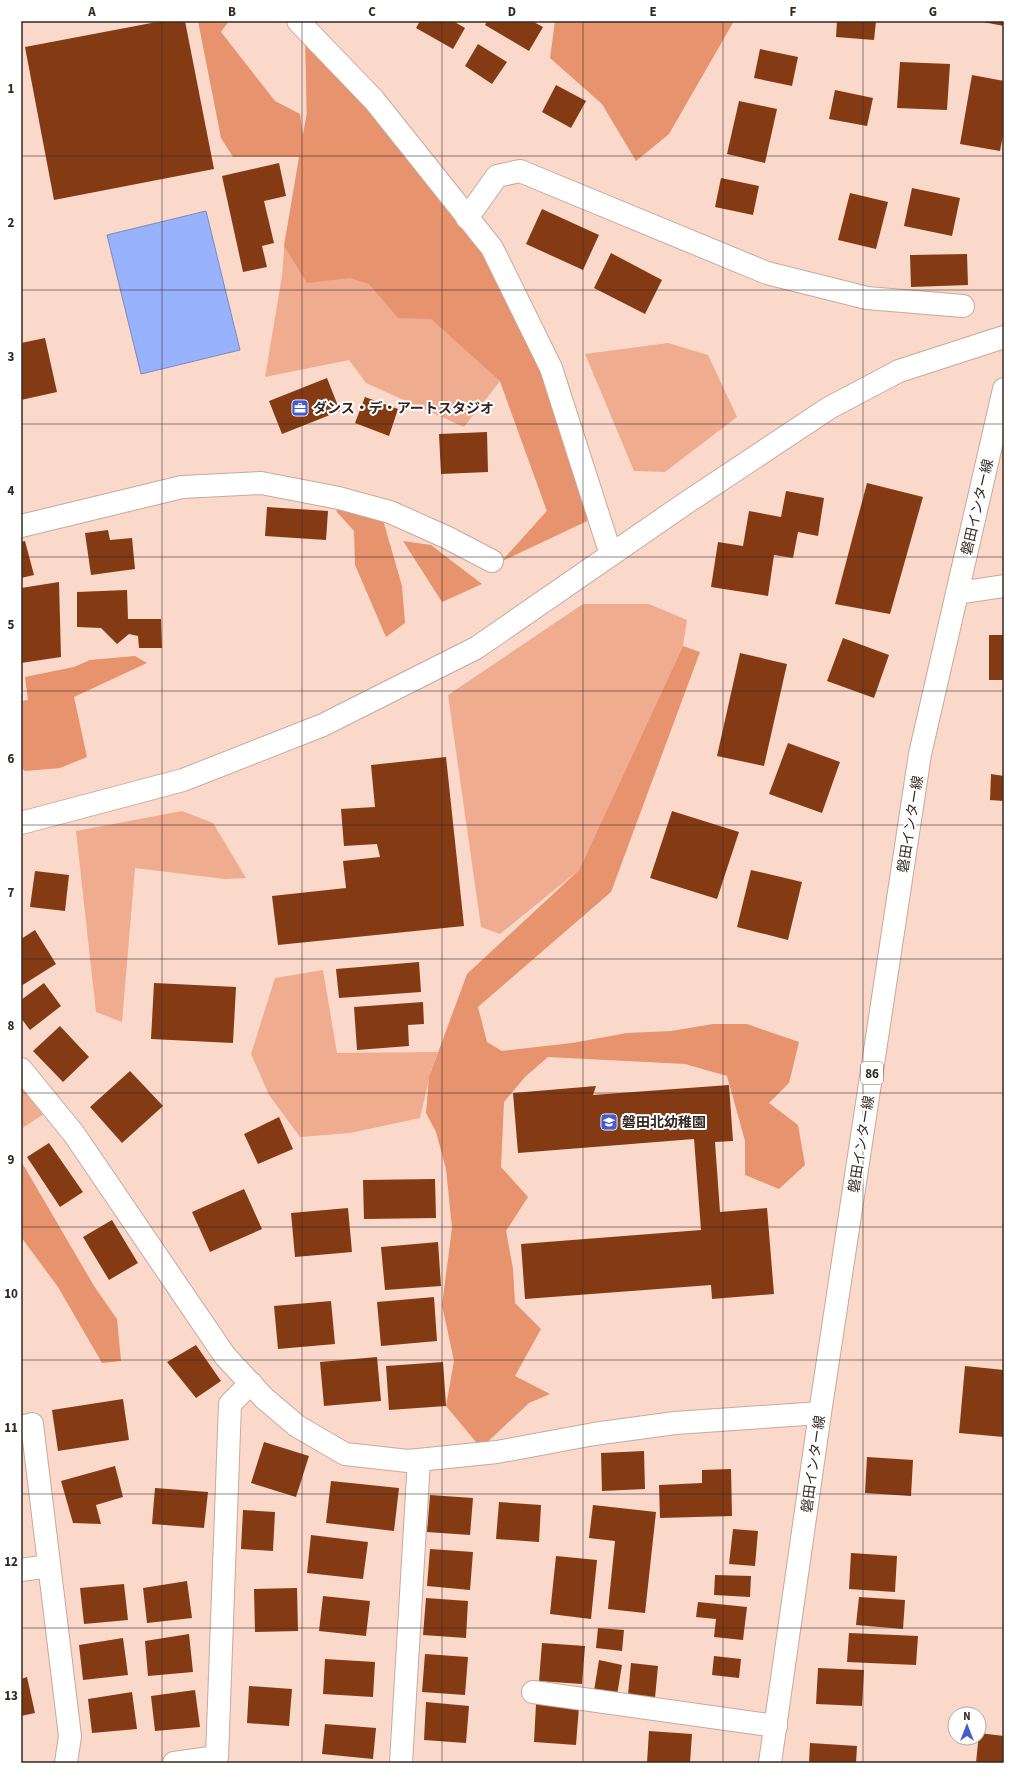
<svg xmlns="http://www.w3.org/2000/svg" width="1025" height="1784" viewBox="0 0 1025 1784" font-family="'Source Sans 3','Noto Sans JP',sans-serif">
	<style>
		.green { fill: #f0ac8f }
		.forest { fill: #e6936e }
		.water { fill: #99b2fe; stroke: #7a88bc }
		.building { fill: #843b14 }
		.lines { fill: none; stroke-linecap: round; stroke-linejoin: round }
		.street-casing { stroke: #c9a99c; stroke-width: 24 }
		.secondary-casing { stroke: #c9a99c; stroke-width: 24 }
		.primary-casing { stroke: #c9a99c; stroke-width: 24 }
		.street { stroke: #fff; stroke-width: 22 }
		.secondary { stroke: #fff; stroke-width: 22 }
		.primary { stroke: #fff; stroke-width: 22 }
		.grid { fill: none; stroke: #332721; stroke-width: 1; stroke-opacity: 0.55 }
		.labels { text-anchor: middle; stroke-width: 4; stroke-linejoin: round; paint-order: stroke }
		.shield { fill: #fff; stroke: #706864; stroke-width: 1 }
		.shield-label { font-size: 13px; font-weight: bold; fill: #332721 }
		.poi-label { font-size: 14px; font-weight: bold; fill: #332721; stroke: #fff; text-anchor: start }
		.street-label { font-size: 14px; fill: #332721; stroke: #fff }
		.neatline { fill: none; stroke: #332721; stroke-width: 1.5 }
		.grid-label { font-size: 13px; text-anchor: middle; font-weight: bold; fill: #332721 }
	</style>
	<rect width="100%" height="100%" fill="#fad8ca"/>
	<path class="green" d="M 305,30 L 587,521 L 502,561 L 547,511 L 500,381 L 464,427 L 366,383 L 349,360 L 265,377 L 282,276 L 285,238 L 307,146 Z
		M 668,343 L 708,355 L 737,417 L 665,472 L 634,471 L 585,354 Z
		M 583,604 L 649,604 L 687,620 L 683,646 L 579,870 L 500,934 L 481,927 L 448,695 Z
		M 182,811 L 213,823 L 246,878 L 225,879 L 135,868 L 122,1022 L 96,1012 L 76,831 Z
		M 323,970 L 337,1053 L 438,1052 L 431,1071 L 420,1118 L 350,1133 L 300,1137 L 269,1095 L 251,1054 L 275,978 Z
		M 21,1078 L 53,1108 L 21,1129 Z"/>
	<path class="forest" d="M 198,21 L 229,21 L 221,32 L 275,101 L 300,114 L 303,134 L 307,113 L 305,30 L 467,218 L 533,348 L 585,474 L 587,521 L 502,561 L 547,511 L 500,381 L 431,319 L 398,318 L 369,284 L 350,278 L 307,283 L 284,246 L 299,157 L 233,157 L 221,138 Z
		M 555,21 L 734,21 L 669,134 L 636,161 L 602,104 L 550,58 Z
		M 349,502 L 383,520 L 402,586 L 405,623 L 386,637 L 355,565 L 354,531 L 336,511 Z
		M 403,541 L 431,545 L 482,584 L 442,602 Z
		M 683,646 L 700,652 L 611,892 L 478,1007 L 487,1042 L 502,1051 L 572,1043 L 627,1033 L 671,1031 L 713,1024 L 747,1024 L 799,1042 L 789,1083 L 769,1103 L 798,1125 L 805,1165 L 779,1189 L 745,1175 L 745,1141 L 727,1076 L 685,1064 L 548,1057 L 525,1077 L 504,1102 L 501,1167 L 528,1197 L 506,1231 L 513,1269 L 515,1303 L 541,1329 L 515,1376 L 550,1394 L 529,1403 L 481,1448 L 446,1406 L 454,1361 L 442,1305 L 452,1228 L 446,1169 L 436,1132 L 426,1113 L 429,1077 L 467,974 L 579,870 Z
		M 135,656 L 147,663 L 74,697 L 87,757 L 60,768 L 25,771 L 21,768 L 21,701 L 28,700 L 25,677 L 74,667 L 90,660 Z
		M 21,1161 L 94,1286 L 117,1319 L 121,1361 L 102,1363 L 58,1287 L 21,1237 Z"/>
	<path class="water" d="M 206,211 L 240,350 L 141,374 L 107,235 Z"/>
	<path class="building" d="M 162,21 L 185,21 L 214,169 L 54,200 L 25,47 Z
		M 420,21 L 453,21 L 465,28 L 453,49 L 416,28 Z
		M 487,21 L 532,21 L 543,27 L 529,51 L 485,25 Z
		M 837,21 L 876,21 L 874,40 L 836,37 Z
		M 983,21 L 1004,21 L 1004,26 L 983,22 Z
		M 478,44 L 507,62 L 492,84 L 465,66 Z
		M 760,49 L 798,57 L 792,86 L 754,78 Z
		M 900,62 L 950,64 L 947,110 L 897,108 Z
		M 972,75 L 1004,81 L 1004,130 L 1000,151 L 960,144 Z
		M 556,85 L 586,101 L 571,128 L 542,112 Z
		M 835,90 L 873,98 L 867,126 L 829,119 Z
		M 739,101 L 777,109 L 765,163 L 727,154 Z
		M 279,163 L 286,196 L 264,201 L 274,243 L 262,246 L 267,267 L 243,272 L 222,176 Z
		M 721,178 L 759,186 L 753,215 L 715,207 Z
		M 912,188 L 960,198 L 952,236 L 904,226 Z
		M 850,193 L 888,202 L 876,249 L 838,240 Z
		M 542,209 L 599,235 L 583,270 L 526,244 Z
		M 611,253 L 662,280 L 645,314 L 594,288 Z
		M 967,254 L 968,285 L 911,287 L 910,255 Z
		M 45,338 L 57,392 L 21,400 L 21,343 Z
		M 327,378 L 340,411 L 282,434 L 269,401 Z
		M 365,397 L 398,409 L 389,436 L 355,423 Z
		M 487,432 L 488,472 L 441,474 L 439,434 Z
		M 867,483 L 923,497 L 890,614 L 835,604 Z
		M 786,491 L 824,498 L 818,536 L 798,532 L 793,558 L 774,555 L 768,596 L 711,587 L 718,542 L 743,546 L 749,511 L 781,517 Z
		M 267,507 L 328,511 L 326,540 L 265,536 Z
		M 108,530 L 110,540 L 132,538 L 135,569 L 91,575 L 85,533 Z
		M 25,541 L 34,575 L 21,578 L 21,542 Z
		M 59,582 L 61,657 L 21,663 L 21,588 Z
		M 127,590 L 128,619 L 161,619 L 162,648 L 139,648 L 138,636 L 129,634 L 117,644 L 101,628 L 77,627 L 77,592 Z
		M 989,635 L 1004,635 L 1004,680 L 989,680 Z
		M 843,638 L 889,655 L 874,698 L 827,681 Z
		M 740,653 L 787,664 L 764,766 L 717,756 Z
		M 788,743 L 840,762 L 822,813 L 769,794 Z
		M 446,757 L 464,926 L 278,945 L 272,896 L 346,888 L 343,861 L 380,857 L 377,844 L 344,846 L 341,809 L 375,807 L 371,765 Z
		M 991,774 L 1004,776 L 1004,801 L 990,800 Z
		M 672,811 L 739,832 L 717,899 L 650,878 Z
		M 751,870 L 802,882 L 788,940 L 737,927 Z
		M 35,871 L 69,875 L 65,911 L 30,907 Z
		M 35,930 L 56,964 L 21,986 L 21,939 Z
		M 419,962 L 421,992 L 339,998 L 336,969 Z
		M 44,983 L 61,1006 L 30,1030 L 21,1018 L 21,1000 Z
		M 154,983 L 236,987 L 233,1043 L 151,1039 Z
		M 423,1002 L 424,1024 L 408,1025 L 409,1046 L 357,1050 L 354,1007 Z
		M 60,1026 L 89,1057 L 63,1082 L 33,1051 Z
		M 130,1071 L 163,1106 L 122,1143 L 90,1107 Z
		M 729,1085 L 733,1141 L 715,1142 L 720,1212 L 767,1208 L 774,1294 L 712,1299 L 711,1285 L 525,1299 L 521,1244 L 701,1230 L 694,1139 L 518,1153 L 513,1093 L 596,1086 L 593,1095 Z
		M 279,1117 L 293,1149 L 258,1164 L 244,1134 Z
		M 49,1143 L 83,1192 L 60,1207 L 27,1157 Z
		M 435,1179 L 436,1218 L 364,1219 L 363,1180 Z
		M 244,1189 L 262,1229 L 210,1252 L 192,1212 Z
		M 348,1208 L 352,1252 L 295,1257 L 291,1213 Z
		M 112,1220 L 138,1263 L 109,1280 L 83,1237 Z
		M 438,1242 L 441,1286 L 385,1290 L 381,1247 Z
		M 434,1297 L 437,1341 L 381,1346 L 377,1302 Z
		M 331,1301 L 335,1344 L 278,1349 L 274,1306 Z
		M 196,1345 L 221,1381 L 196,1398 L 167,1362 Z
		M 377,1357 L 381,1401 L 324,1406 L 320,1362 Z
		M 443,1362 L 446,1406 L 389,1410 L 386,1366 Z
		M 965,1366 L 1004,1370 L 1004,1437 L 959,1433 Z
		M 123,1399 L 129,1440 L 58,1451 L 52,1410 Z
		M 264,1442 L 309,1456 L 296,1497 L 251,1483 Z
		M 644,1451 L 645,1489 L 602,1491 L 601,1453 Z
		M 867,1457 L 913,1460 L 911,1496 L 865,1493 Z
		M 115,1466 L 123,1497 L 96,1505 L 101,1524 L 73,1523 L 61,1481 Z
		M 731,1469 L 732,1516 L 660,1518 L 659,1485 L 702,1483 L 702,1470 Z
		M 331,1481 L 399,1488 L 394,1531 L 326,1523 Z
		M 155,1488 L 208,1492 L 204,1528 L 152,1524 Z
		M 430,1495 L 473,1498 L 470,1535 L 427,1532 Z
		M 499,1502 L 541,1505 L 539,1542 L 496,1539 Z
		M 593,1505 L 656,1512 L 645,1613 L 608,1609 L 615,1541 L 589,1538 Z
		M 243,1510 L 275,1512 L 273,1551 L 241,1549 Z
		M 733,1529 L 758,1531 L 755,1566 L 729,1564 Z
		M 311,1535 L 368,1542 L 363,1579 L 307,1573 Z
		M 430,1549 L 473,1552 L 470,1590 L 427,1586 Z
		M 851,1553 L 897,1556 L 895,1592 L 849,1589 Z
		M 556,1556 L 597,1560 L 591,1619 L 550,1614 Z
		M 715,1575 L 751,1576 L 750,1597 L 714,1595 Z
		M 187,1581 L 192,1618 L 147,1623 L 143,1588 Z
		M 124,1584 L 128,1620 L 84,1624 L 80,1588 Z
		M 297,1588 L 298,1631 L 255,1632 L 254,1589 Z
		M 323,1596 L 370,1601 L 366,1636 L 319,1631 Z
		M 859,1597 L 905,1600 L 903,1629 L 856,1625 Z
		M 426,1598 L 468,1601 L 466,1638 L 423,1635 Z
		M 698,1602 L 747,1607 L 743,1640 L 714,1637 L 716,1619 L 696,1617 Z
		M 598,1628 L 624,1630 L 622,1651 L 596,1648 Z
		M 849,1633 L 918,1636 L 916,1665 L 847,1662 Z
		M 189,1634 L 193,1672 L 148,1676 L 145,1641 Z
		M 123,1638 L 128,1675 L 83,1680 L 79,1645 Z
		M 542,1643 L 585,1646 L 582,1684 L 539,1681 Z
		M 425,1654 L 468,1657 L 465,1695 L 422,1692 Z
		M 714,1656 L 741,1659 L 739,1678 L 712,1675 Z
		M 325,1659 L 375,1662 L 373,1697 L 323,1694 Z
		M 599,1660 L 622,1665 L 617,1695 L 594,1691 Z
		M 631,1663 L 658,1666 L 655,1698 L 628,1695 Z
		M 818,1668 L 864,1670 L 862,1706 L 816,1704 Z
		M 27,1677 L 35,1713 L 21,1716 L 21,1679 Z
		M 249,1686 L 292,1689 L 289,1726 L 247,1723 Z
		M 195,1690 L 200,1727 L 155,1731 L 151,1696 Z
		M 132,1692 L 137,1729 L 92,1733 L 88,1699 Z
		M 426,1702 L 469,1706 L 466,1743 L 424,1740 Z
		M 536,1704 L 579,1707 L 576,1745 L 534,1742 Z
		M 325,1724 L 376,1728 L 373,1759 L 322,1754 Z
		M 649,1731 L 692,1734 L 690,1763 L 647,1763 Z
		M 979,1733 L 1004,1736 L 1004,1763 L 976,1763 Z
		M 810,1743 L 857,1746 L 856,1763 L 809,1763 Z"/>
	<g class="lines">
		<g class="street-casing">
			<path id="street" d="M 467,218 L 497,176 L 520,171 L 767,273 L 867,298 L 963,306
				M 21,526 L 182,487 L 261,483 L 339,498 L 390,512 L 446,537 L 492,561
				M 958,593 L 1004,586
				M 21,1427 L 32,1424 L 70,1736 L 66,1763
				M 21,1570 L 49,1566
				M 533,1692 L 776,1726
				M 174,1763 L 217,1757 L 230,1404 L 251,1383
				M 401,1763 L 419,1460"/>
		</g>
		<g class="secondary-casing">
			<path id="secondary" d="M 298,21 L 374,100 L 492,248 L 551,368 L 611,555
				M 21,823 L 183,780 L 323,725 L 476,648 L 686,503 L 829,408 L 899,371 L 1004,337
				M 21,1069 L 74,1134 L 225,1356 L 264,1398 L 297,1426 L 345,1454 L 408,1461 L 497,1452 L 594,1434 L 675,1423 L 820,1413"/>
		</g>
		<g class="primary-casing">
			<path id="primary" d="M 770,1763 L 820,1413 L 920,754 L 1004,389"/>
		</g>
		<use href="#street" class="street"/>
		<use href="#secondary" class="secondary"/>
		<use href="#primary" class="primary"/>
	</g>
	<path class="grid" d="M 162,21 L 162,1763M 302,21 L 302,1763M 442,21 L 442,1763M 583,21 L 583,1763M 723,21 L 723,1763M 863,21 L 863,1763M 21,156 L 1004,156M 21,290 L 1004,290M 21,424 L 1004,424M 21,557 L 1004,557M 21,691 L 1004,691M 21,825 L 1004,825M 21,959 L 1004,959M 21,1093 L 1004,1093M 21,1227 L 1004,1227M 21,1360 L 1004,1360M 21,1494 L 1004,1494M 21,1628 L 1004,1628"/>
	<defs>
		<g id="office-square" transform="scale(0.9)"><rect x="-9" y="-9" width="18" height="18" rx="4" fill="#445cd0" stroke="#fff"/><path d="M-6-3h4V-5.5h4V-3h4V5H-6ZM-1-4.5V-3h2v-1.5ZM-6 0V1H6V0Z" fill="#fff"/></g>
		<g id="school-square" transform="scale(0.9)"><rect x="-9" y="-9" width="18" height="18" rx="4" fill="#445cd0" stroke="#fff"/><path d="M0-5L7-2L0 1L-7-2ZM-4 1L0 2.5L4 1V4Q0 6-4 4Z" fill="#fff"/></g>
	</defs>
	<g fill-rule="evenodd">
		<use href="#office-square" x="300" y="408"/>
		<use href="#school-square" x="609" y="1122"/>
	</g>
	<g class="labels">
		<rect class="shield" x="861" y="1062" width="22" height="22" rx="3"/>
		<g class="shield-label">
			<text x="872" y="1078">86</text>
		</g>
		<g class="poi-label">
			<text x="313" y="413">ダンス・デ・アートスタジオ</text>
			<text x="622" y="1127">磐田北幼稚園</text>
		</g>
		<g class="street-label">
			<text transform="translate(977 507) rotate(-77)" y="5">磐田インター線</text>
			<text transform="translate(910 824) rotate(-81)" y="5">磐田インター線</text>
			<text transform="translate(861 1144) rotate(-81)" y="5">磐田インター線</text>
			<text transform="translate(813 1464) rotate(-82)" y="5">磐田インター線</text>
		</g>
	</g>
	<rect width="1025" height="1784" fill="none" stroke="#ffffff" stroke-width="44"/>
	<g transform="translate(967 1726)"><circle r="19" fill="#ffffff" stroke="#ada9a6"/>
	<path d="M0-3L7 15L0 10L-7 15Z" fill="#445cd0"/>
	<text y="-6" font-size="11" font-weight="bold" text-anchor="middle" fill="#332721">N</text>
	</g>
	<rect x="22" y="22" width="981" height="1740" class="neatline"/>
	<g class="grid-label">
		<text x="92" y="16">A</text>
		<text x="232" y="16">B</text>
		<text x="372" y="16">C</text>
		<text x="512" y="16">D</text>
		<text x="653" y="16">E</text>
		<text x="793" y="16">F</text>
		<text x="933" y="16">G</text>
		<text x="11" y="93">1</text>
		<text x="11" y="227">2</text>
		<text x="11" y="361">3</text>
		<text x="11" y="495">4</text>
		<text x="11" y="629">5</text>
		<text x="11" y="763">6</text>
		<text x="11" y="897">7</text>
		<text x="11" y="1030">8</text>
		<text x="11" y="1164">9</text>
		<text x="11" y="1298">10</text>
		<text x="11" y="1432">11</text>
		<text x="11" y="1566">12</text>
		<text x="11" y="1700">13</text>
	</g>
</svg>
